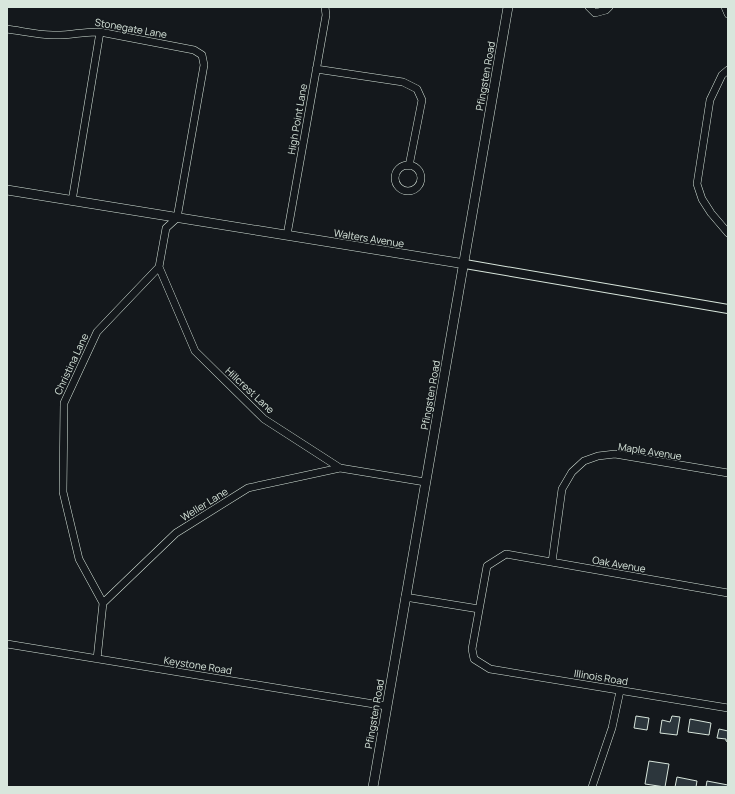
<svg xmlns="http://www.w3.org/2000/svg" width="735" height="794" viewBox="0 0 735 794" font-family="Manrope,sans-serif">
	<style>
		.building { fill: #2c363c; stroke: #d8e6dc }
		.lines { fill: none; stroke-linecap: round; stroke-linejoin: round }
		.minor-casing { stroke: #d8e6dc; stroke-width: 8 }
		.tertiary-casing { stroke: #d8e6dc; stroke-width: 10 }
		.secondary-casing { stroke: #d8e6dc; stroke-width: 10 }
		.minor { stroke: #14181c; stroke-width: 7 }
		.tertiary { stroke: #14181c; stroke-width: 8 }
		.secondary { stroke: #14181c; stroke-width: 9 }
		.labels { text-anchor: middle; stroke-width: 3; stroke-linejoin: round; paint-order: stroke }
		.street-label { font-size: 10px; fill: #d8e6dc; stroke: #14181c }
	</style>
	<rect width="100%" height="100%" fill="#14181c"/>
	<path class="building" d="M 636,716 L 649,718 L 647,730 L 634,728 Z
		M 672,716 L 680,717 L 677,735 L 660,733 L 662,720 L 670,722 Z
		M 690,719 L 711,723 L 709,735 L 688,732 Z
		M 719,729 L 728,731 L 728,742 L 726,741 L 726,739 L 717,738 Z
		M 649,761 L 669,764 L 665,787 L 645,784 Z
		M 677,777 L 697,781 L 696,787 L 675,787 Z
		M 707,781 L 728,785 L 728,787 L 706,787 Z"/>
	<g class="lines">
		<g class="minor-casing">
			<path id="minor" d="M 589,7 L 595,13 L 606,10 L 609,7
				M 725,7 L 728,14
				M 7,29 C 22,31 38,35 53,35 C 70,36 83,31 100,32 L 194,50 L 202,55 L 204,65 L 177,218 L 166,228 L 159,267 L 97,332 L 64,403 L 63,492 L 79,559 L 103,603 L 97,659
				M 316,69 L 403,82 L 417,89 L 422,100 L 409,166
				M 728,70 L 722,75 L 710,100 L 697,184 L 702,199 L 711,213 L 728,233
				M395 178a13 13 0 1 1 26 0a13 13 0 1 1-26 0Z
				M 72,201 L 100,32
				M 287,235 L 326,15 L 325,7
				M 159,267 L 195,351 L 264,419 L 340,468 L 425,482
				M 552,562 L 562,489 L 572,472 L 584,461 L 598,456 L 615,454 L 728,473
				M 728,593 L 506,554 L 487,566 L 472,649 L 474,659 L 490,669 L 728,708
				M 405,597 L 479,609
				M 103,603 L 176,533 L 248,488 L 340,468
				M 7,644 L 386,706
				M 592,787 L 612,728 L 620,691"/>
		</g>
		<g class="tertiary-casing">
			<path id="tertiary" d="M 465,264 L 728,309"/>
		</g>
		<g class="secondary-casing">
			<path id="secondary" d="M 7,190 L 465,264
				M 373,787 L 508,7"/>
		</g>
		<use href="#minor" class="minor"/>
		<use href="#tertiary" class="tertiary"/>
		<use href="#secondary" class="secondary"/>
	</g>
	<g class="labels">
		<g class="street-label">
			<text transform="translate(131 28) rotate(10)" y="4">Stonegate Lane</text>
			<text transform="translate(485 76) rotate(-80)" y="4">Pfingsten Road</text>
			<text transform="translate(297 119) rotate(-80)" y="4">High Point Lane</text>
			<text transform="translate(369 238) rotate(9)" y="4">Walters Avenue</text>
			<text transform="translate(71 364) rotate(-65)" y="4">Christina Lane</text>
			<text transform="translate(250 390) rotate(43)" y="4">Hillcrest Lane</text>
			<text transform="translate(430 395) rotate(-80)" y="4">Pfingsten Road</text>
			<text transform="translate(650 451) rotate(9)" y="4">Maple Avenue</text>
			<text transform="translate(204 504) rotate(-32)" y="4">Weller Lane</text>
			<text transform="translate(619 564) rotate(10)" y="4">Oak Avenue</text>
			<text transform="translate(198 665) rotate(9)" y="4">Keystone Road</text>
			<text transform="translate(601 677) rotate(9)" y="4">Illinois Road</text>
			<text transform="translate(374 714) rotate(-80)" y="4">Pfingsten Road</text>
		</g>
	</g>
	<rect width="735" height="794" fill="none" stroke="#d8e6dc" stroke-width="16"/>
</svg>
